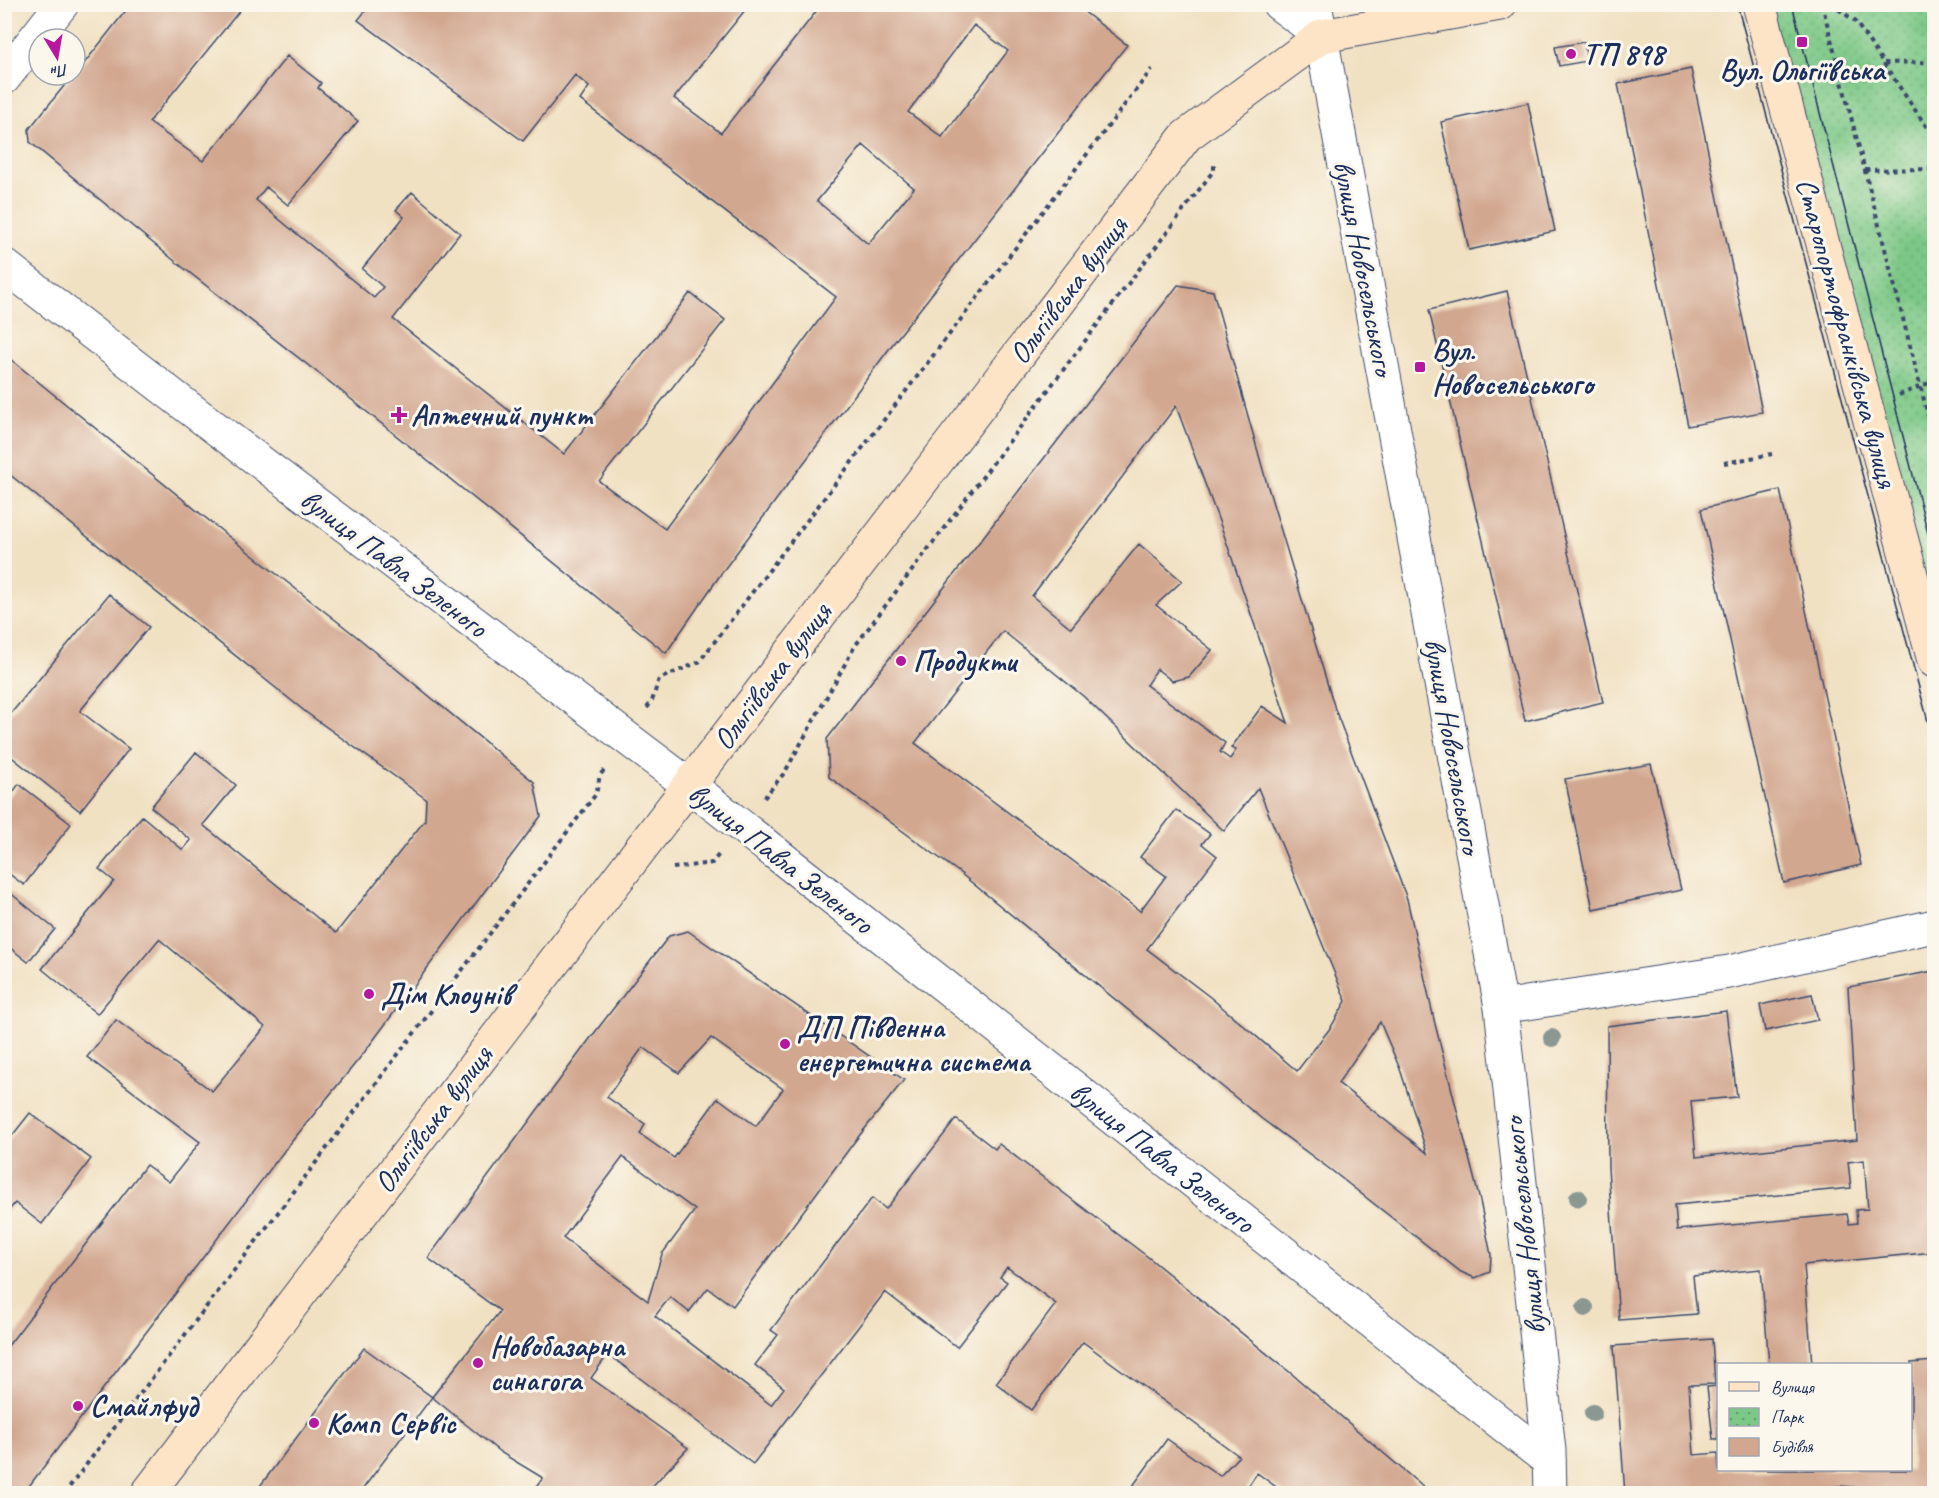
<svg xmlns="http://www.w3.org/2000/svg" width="1939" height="1498" viewBox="0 0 1939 1498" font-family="Caveat,sans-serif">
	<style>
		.park { fill: url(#park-dots); stroke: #4c7c72; stroke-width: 1.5 }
		.building { fill: #d2a790; fill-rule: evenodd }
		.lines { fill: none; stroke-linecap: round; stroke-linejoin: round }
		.street-casing { stroke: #3b4a6d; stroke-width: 35 }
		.secondary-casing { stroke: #3b4a6d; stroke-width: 35 }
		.path { stroke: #3b4a6d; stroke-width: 4; stroke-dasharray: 4.5 4.5; stroke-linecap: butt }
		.street { stroke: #fff; stroke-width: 33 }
		.secondary { stroke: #fee4c6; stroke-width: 33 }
		.tram { stroke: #1b2f5e; stroke-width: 1.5 }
		.tree { fill: #8b9892 }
		.poi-dot { fill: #b5179e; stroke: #fbf7ec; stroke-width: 2 }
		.labels { text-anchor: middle; stroke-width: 6; stroke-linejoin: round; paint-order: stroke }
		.poi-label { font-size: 30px; font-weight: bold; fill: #1b2f5e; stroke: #fbf7ec; text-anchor: start }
		.street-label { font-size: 30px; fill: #1b2f5e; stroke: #fbf7ec }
	</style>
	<defs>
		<pattern id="park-dots" width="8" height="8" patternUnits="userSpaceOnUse" patternTransform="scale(1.5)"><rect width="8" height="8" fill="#7cc886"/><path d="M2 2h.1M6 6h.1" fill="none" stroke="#65a371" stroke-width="1.8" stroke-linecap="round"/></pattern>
	</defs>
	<rect width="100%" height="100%" fill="#fbf7ec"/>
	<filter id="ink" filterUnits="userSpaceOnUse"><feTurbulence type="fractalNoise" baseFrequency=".0167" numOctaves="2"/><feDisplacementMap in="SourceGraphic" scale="12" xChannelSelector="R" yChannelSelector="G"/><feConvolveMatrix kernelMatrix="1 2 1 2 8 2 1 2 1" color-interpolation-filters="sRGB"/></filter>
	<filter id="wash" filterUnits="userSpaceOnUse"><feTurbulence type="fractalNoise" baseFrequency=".008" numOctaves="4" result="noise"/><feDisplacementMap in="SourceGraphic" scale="24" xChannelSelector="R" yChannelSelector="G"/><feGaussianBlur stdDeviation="1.35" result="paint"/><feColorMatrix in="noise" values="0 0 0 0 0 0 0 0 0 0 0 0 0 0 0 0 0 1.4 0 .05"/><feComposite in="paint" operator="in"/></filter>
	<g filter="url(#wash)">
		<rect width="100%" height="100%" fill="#f1e1c3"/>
		<path class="park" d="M 1759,5 L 1934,5 L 1934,661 Z"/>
		<g id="blocks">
			<path class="building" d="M 131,4 L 245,4 L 149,122 L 203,161 L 287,56 L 321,83 L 318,88 L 358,121 L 288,205 L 266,187 L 256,200 L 374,298 L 383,287 L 362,269 L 404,217 L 396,210 L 412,192 L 460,233 L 393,319 L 564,454 L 690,293 L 725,320 L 599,481 L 665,529 L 836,297 L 580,100 L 589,87 L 575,75 L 523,141 L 358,20 L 371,4 L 750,4 L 674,98 L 721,133 L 822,4 L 1074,4 L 1127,45 L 895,341 L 723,571 L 666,653 L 336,387 L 176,262 L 30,142 L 29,129 L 73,75 L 75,75 ZM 974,25 L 1008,51 L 942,137 L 908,112 ZM 863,145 L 914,188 L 868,244 L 817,201 Z
				M 1584,42 L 1587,61 L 1559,66 L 1555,47 Z
				M 1691,69 L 1762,412 L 1688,426 L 1618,84 Z
				M 1528,103 L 1555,231 L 1469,250 L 1441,122 Z
				M 1178,285 L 1213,291 L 1267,484 L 1335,709 L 1407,899 L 1435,1024 L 1480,1201 L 1491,1255 L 1490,1272 L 1475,1278 L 1461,1272 L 1331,1170 L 1262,1119 L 960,873 L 829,777 L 827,739 ZM 1176,406 L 1223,532 L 1288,723 L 1262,706 L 1231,748 L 1236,750 L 1230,759 L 1220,752 L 1225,743 L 1146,685 L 1157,669 L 1172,681 L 1189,677 L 1212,650 L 1156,605 L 1182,581 L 1139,544 L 1071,628 L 1032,596 ZM 1003,631 L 1083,696 L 1224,831 L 1258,788 L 1346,1001 L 1331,1027 L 1297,1071 L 1210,997 L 1147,949 L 1217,856 L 1202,844 L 1210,834 L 1176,810 L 1140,857 L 1166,876 L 1140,911 L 915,743 ZM 1380,1022 L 1400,1069 L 1427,1153 L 1338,1083 Z
				M 1507,291 L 1603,702 L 1525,721 L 1429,310 Z
				M 4,354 L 228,536 L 356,636 L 534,782 L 541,816 L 363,1054 L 284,1151 L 23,1494 L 4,1494 L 4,1351 L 146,1165 L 169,1182 L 200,1142 L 87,1057 L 116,1020 L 212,1091 L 265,1027 L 159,939 L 97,1014 L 42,969 L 114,881 L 99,869 L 142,816 L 183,850 L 191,840 L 151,807 L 196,752 L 236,785 L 203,825 L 336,933 L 425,820 L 426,799 L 307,713 L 4,470 Z
				M 1780,490 L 1861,865 L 1784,883 L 1701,509 Z
				M 109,594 L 149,627 L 80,711 L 129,749 L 80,811 L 4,751 L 4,722 Z
				M 1651,764 L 1681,890 L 1593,909 L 1565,779 Z
				M 19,784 L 71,824 L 24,885 L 4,870 L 4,804 Z
				M 4,888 L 55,929 L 28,962 L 4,943 Z
				M 688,931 L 904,1080 L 855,1141 L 733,1306 L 708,1288 L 689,1312 L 670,1297 L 655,1316 L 771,1405 L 784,1388 L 755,1365 L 778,1335 L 771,1330 L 872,1198 L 886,1209 L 956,1119 L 995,1149 L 999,1144 L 1148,1257 L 1292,1374 L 1431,1494 L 1286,1494 L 1257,1473 L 1243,1494 L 1127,1494 L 1167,1439 L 1220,1476 L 1239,1456 L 1083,1342 L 1031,1410 L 996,1383 L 1056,1304 L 1007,1267 L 1000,1277 L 1007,1282 L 957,1347 L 885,1292 L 753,1464 L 608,1354 L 591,1378 L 688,1448 L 645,1494 L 531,1494 L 543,1478 L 500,1452 L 432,1397 L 500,1311 L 428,1258 L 589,1040 L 669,936 ZM 711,1038 L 783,1089 L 756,1126 L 718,1098 L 674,1158 L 640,1134 L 645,1124 L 607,1097 L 643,1047 L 679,1073 ZM 623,1157 L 695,1210 L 662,1254 L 648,1301 L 563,1238 Z
				M 1934,971 L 1934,1252 L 1804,1265 L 1812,1364 L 1769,1364 L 1761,1269 L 1693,1276 L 1697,1314 L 1619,1320 L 1608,1168 L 1607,1026 L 1726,1011 L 1737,1097 L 1691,1101 L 1696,1157 L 1857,1140 L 1848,987 ZM 1864,1160 L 1868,1209 L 1856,1210 L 1857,1223 L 1849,1224 L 1847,1214 L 1677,1230 L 1675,1205 L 1851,1188 L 1848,1162 Z
				M 1812,994 L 1818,1020 L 1765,1031 L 1760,1005 Z
				M 30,1113 L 91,1159 L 42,1224 L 15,1203 L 4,1216 L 4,1146 Z
				M 1712,1339 L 1715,1384 L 1689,1385 L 1694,1455 L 1718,1453 L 1719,1470 L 1911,1470 L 1911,1363 L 1934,1361 L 1933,1494 L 1854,1494 L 1854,1487 L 1839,1486 L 1777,1494 L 1625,1494 L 1614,1346 Z
				M 364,1348 L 432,1397 L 359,1494 L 254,1494 Z
				M 1718,1386 L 1718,1439 L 1713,1439 L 1707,1387 Z"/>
		</g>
	</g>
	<g filter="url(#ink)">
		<use href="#blocks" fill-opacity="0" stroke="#3b4a6d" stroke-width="1.5"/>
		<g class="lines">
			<g class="street-casing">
				<g id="street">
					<path d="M 1279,4 L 1322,36"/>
					<path d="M 1315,4 L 1501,1007 L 1549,1451 L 1550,1494"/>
					<path d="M 4,78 L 62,4"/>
					<path id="s1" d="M 4,265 L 189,408 L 689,785 L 1549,1461"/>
					<path d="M 1501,1007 L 1729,972 L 1934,926"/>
				</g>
			</g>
			<g class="secondary-casing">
				<path id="secondary" d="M 1759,4 L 1934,661
					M 147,1494 L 1186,136 L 1322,36 L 1500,4"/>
			</g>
			<path class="path" d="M 1822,4 L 1934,439
				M 1831,4 L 1855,21 L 1934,138
				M 1884,63 L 1934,62
				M 1865,170 L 1934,169
				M 1899,395 L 1934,381
				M 1724,463 L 1772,454
				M 647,708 L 652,701 L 659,679 L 699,662 L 1152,69
				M 764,798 L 785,772 L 855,646 L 1214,170 L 1214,163
				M 673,868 L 712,863 L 720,853
				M 64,1494 L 596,794 L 600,775 L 605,769"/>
			<use href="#street" class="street"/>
			<use href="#secondary" class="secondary"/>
			<path class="tram" d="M 1737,4 L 1934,744
				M 1792,4 L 1934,557"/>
		</g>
		<g class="tree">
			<circle cx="1552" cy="1038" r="9"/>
			<circle cx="1578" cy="1198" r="9"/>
			<circle cx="1585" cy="1308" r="9"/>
			<circle cx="1593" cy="1413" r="9"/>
		</g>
	</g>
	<g class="poi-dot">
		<rect x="1796" y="36" width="12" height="12" rx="3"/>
		<circle cx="1571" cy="54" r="6"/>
		<rect x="1414" y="361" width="12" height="12" rx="3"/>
		<path d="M396 406h6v6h6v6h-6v6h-6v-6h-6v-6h6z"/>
		<circle cx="901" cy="661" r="6"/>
		<circle cx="369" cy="994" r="6"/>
		<circle cx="785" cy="1044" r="6"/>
		<circle cx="478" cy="1363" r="6"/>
		<circle cx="78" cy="1406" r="6"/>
		<circle cx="314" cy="1423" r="6"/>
	</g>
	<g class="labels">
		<g class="poi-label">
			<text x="1583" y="64">ТП 898</text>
			<text x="1802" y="80" text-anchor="middle">Вул. Ольгіївська</text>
			<text x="1432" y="360">Вул.<tspan x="1432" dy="34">Новосельського</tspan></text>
			<text x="411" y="425">Аптечний пункт</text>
			<text x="913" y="671">Продукти</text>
			<text x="381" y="1004">Дім Клоунів</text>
			<text x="797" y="1037">ДП Південна<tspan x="797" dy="34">енергетична система</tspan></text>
			<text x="490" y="1356">Новобазарна<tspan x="490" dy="34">синагога</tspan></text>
			<text x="90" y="1416">Смайлфуд</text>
			<text x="326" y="1433">Комп Сервіс</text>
		</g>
		<g class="street-label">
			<text transform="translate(1364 268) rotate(79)" y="10">вулиця Новосельського</text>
			<text transform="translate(1068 290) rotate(-53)" y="10">Ольгіївська вулиця</text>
			<text transform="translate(1847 333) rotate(75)" y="10">Старопортофранківська вулиця</text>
			<text transform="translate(394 563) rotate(37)" y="10">вулиця Павла Зеленого</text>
			<text transform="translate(772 676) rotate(-53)" y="10">Ольгіївська вулиця</text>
			<text transform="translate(1453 746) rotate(80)" y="10">вулиця Новосельського</text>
			<text transform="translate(781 858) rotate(38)" y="10">вулиця Павла Зеленого</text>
			<text transform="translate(433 1119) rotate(-53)" y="10">Ольгіївська вулиця</text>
			<text dy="10" stroke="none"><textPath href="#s1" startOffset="1462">вулиця Павла Зеленого</textPath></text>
			<text transform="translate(1524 1226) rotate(-96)" y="10">вулиця Новосельського</text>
		</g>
	</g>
	<rect width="1939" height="1498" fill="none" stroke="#fbf7ec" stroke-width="24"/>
	<rect x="1717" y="1363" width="195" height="108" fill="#fbf7ec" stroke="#a1a7b3" stroke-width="1.5"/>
	<rect x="1729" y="1382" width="30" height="9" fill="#fee4c6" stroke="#a1a7b3" stroke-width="1.5"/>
	<text x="1771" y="1393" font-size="18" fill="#1b2f5e">Вулиця</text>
	<rect x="1729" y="1408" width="30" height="18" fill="url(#park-dots)" stroke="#a1a7b3" stroke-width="1.5"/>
	<text x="1771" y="1423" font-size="18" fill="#1b2f5e">Парк</text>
	<rect x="1729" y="1438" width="30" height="18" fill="#d2a790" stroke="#a1a7b3" stroke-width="1.5"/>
	<text x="1771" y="1453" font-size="18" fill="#1b2f5e">Будівля</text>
	<g transform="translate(57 57) rotate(169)"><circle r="28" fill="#fbf7ec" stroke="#a1a7b3" stroke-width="1.5"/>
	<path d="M0-4.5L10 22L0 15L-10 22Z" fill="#b5179e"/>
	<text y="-9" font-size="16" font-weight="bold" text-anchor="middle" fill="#1b2f5e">Пн</text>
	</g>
</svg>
